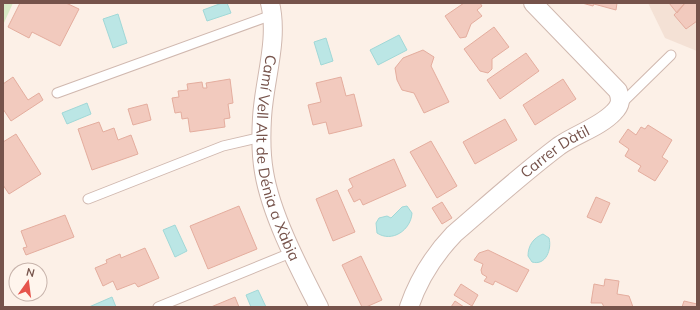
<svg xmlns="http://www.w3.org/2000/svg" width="700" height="310" viewBox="0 0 700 310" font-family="Mulish,sans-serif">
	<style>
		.residential { fill: #f4e1d5 }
		.green { fill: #daeac5 }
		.water { fill: #bbe6e5; stroke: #a1d8d7 }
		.building { fill: #f2cabe; stroke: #e4ad9e }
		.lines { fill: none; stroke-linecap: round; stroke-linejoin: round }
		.service-casing { stroke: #d0b8af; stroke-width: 11 }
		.minor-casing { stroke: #d0b8af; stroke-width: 20 }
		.service { stroke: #fff; stroke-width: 9 }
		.minor { stroke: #fff; stroke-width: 18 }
		.labels { text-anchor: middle; stroke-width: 3; stroke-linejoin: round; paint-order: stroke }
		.street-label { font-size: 15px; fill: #76534b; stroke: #fff5ed }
	</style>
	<rect width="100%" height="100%" fill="#fcf0e7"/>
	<path class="residential" d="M 648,3 L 697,3 L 697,51 L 665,38 Z"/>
	<path class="green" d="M 3,3 L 13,3 L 3,25 Z"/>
	<path class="water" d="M 222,3 L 227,3 L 231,13 L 207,21 L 203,10 Z
		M 118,14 L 127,43 L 113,48 L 103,19 Z
		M 399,35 L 407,50 L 378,65 L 370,50 Z
		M 326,38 L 333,61 L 321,65 L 314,42 Z
		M 87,103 L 91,114 L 67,124 L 62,113 Z
		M 407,206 L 412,213 C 411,230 392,243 377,233 L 376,223 L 379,218 L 387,216 L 391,218 L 402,207 Z
		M 175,225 L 187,251 L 175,257 L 163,230 Z
		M 543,234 L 549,238 C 552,249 546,266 532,262 L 528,256 C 528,246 533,238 543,234 Z
		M 258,290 L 266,307 L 251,307 L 246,295 Z
		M 112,297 L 116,307 L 89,307 Z"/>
	<path class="building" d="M 20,3 L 66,3 L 79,9 L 60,46 L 32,32 L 29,38 L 8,27 Z
		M 464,3 L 480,3 L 482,6 L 477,10 L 482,16 L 471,24 L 466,37 L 460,38 L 445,16 Z
		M 582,3 L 617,3 L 616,10 L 594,4 L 593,6 Z
		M 669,3 L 685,3 L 677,13 Z
		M 685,3 L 697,3 L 697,21 L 686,29 L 674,15 Z
		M 494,27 L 509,47 L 492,59 L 492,69 L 488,73 L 480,71 L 464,49 Z
		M 423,50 L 434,57 L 431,66 L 449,102 L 424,113 L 414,93 L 402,90 L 397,80 L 395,68 L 403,58 Z
		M 526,53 L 539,71 L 500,99 L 487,80 Z
		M 13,77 L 28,100 L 39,93 L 43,100 L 11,121 L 3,109 L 3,84 Z
		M 341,77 L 346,96 L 354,94 L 362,126 L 329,134 L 326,122 L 313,125 L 308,105 L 321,102 L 316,83 Z
		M 230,79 L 233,103 L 228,104 L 230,118 L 224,119 L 225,127 L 190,132 L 188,118 L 182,119 L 181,112 L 175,113 L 172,98 L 179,97 L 178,91 L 188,90 L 187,84 L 202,82 L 203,88 L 207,88 L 206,83 Z
		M 563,79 L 576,99 L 535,125 L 523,105 Z
		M 147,104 L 151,120 L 133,125 L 128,109 Z
		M 505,119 L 517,140 L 475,164 L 463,142 Z
		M 99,122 L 103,132 L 114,128 L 118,140 L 131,135 L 138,154 L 92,170 L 78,129 Z
		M 648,125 L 672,140 L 662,157 L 668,161 L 655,181 L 638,171 L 641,166 L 625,156 L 629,149 L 619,142 L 628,129 L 636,135 L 641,127 L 645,129 Z
		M 16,134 L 41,174 L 9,194 L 3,185 L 3,142 Z
		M 431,141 L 457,186 L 437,198 L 410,152 Z
		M 394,159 L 406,186 L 363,205 L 360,199 L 354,202 L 348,190 L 353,187 L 349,179 Z
		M 337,190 L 355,232 L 333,241 L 316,199 Z
		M 596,197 L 610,203 L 601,223 L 587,217 Z
		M 442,202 L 452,218 L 442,224 L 432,208 Z
		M 239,206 L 257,249 L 208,269 L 190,226 Z
		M 65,215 L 74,237 L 26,255 L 23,248 L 27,247 L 21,231 Z
		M 145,248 L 159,278 L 138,287 L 135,283 L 117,290 L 113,281 L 103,286 L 95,268 L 107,263 L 106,260 L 120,254 L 121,258 Z
		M 488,250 L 529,270 L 517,292 L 495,281 L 493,285 L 484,281 L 487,277 L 482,274 L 481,270 L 483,264 L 474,260 L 479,253 Z
		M 361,256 L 382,300 L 366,307 L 362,307 L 342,265 Z
		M 605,279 L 619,281 L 617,294 L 629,296 L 633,307 L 604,307 L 602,303 L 591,303 L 594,284 L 604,286 Z
		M 461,284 L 478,295 L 472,306 L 454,295 Z
		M 235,297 L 239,307 L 211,307 Z
		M 455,301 L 464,307 L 451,307 Z
		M 684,301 L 697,304 L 697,307 L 682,307 Z"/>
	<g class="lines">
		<g class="service-casing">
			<path id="service" d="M 57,93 L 272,15
				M 621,104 L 671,55
				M 88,199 L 223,146 L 262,137
				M 158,307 L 293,252"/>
		</g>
		<g class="minor-casing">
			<g id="minor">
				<path id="s1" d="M 270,3 C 279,40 264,80 262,118 C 261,135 261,155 264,172 C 271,215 299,268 319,307"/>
				<path id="s2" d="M 409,307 C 419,278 433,256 454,234 C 489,204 523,173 559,146 C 576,134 600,127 614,112 C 621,105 621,100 618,91 L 533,3"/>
			</g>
		</g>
		<use href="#service" class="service"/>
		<use href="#minor" class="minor"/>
	</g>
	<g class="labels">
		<g class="street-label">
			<text dy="5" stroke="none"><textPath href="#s2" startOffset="217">Carrer Dàtil</textPath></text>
			<text dy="5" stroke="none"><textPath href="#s1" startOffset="158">Camí Vell Alt de Dénia a Xàbia</textPath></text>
		</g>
	</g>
	<rect width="700" height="310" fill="none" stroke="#76534b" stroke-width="8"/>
	<g transform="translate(28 282) rotate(14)"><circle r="19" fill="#fff5ed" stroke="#c8b4ac"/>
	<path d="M0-3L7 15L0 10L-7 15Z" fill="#e6544c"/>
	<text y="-6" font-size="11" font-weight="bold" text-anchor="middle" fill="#76534b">N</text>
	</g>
</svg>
